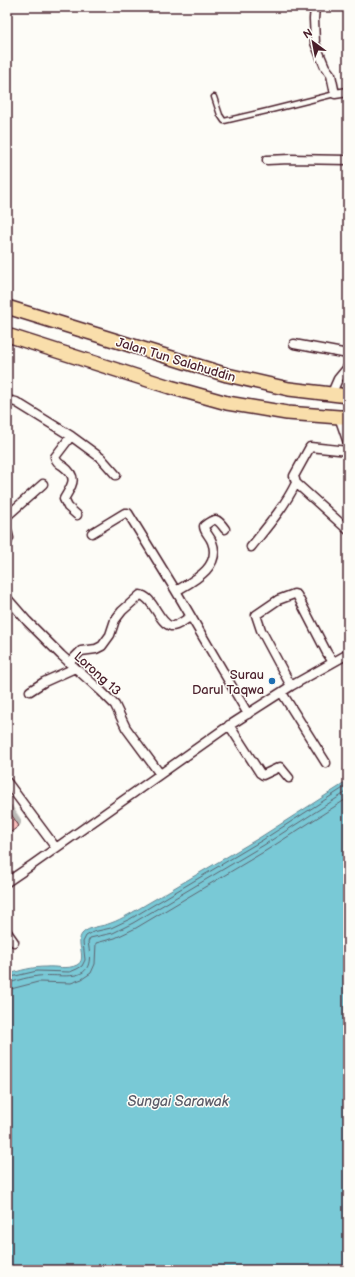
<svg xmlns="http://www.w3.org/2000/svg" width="355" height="1277" viewBox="0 0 355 1277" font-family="'Balsamiq Sans',sans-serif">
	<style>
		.water { fill: #79c9d6; stroke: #668592 }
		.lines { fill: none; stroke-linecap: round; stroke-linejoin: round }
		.shore { stroke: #5d636f; stroke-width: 1 }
		.building { fill: #fabeba; stroke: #4a1f2b; filter: url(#shadow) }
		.service-casing { stroke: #4a1f2b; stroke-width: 7 }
		.minor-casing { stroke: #4a1f2b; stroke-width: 11 }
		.trunk-casing { stroke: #4a1f2b; stroke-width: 16 }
		.service { stroke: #fdfcf7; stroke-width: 4 }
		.minor { stroke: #fdfcf7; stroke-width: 8 }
		.trunk { stroke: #f9deab; stroke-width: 13 }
		.poi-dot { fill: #1f6fb2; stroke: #fdfcf7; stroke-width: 1.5 }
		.labels { text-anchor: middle; stroke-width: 3; stroke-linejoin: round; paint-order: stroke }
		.street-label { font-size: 13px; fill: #4a1f2b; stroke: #fdfcf7 }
		.poi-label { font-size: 13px; fill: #4a1f2b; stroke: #fdfcf7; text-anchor: end }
		.water-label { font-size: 14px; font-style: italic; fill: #5a5a67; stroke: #fdfcf7 }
	</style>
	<defs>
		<filter id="shadow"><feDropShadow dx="3.5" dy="-3.5" stdDeviation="0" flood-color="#0004"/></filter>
	</defs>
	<rect width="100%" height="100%" fill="#fdfcf7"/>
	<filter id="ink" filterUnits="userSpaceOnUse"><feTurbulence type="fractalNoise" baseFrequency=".025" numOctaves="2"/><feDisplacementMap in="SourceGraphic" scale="8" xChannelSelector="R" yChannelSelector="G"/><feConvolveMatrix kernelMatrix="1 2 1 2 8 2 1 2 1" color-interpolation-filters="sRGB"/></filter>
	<g filter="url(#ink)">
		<path class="water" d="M 348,781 L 348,1270 L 7,1270 L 7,975 C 20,970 33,967 46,967 C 56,966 67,970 77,965 C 88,959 75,943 82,934 C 89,926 102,927 111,923 C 117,921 122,918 128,915 L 259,838 Z"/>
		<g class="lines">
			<path class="shore" d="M 7,978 L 37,971 L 70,972 L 77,969 L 82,966 L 85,960 L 83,942 L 86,936 L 93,932 L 111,928 L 130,919 L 261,841 L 348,785
				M 7,983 C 11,983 15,981 19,980 C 25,978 32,977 38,976 C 66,973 97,987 88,942 L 90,938 L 113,933 L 133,923 L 264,845 L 348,791
				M 7,990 L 38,982 L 71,983 L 82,979 L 91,973 L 95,964 L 96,943 L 115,938 L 136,928 L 267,850 L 348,798"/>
		</g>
		<path class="building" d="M 7,808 L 19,826 L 7,835 Z"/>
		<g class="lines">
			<g class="service-casing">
				<path id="service" d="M 214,97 L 220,115 L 224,121 L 267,111 L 335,94"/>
			</g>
			<g class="minor-casing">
				<path id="minor" d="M 315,7 L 314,19 L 315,43 L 325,67 L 331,75 L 335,94 L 348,92
					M 267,160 L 290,159 L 348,160
					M 294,344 L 348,354
					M 331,395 L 338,379 L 348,367
					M 7,405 L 12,401 L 16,402 L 71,436 L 101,458 L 116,475
					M 339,417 L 348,443
					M 71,436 L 55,457 C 56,461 59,464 63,466 C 79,478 72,485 64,499 L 68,507 L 77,515
					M 296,483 L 348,530
					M 7,516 L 43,484
					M 7,530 L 9,538 L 7,542
					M 92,533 L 125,513 L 128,513 L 176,591 L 248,714
					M 251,547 C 267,527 285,506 296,483 L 294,476 L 310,447 L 348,451
					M 176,591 C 193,581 222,567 212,542 C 210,536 204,532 204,526 C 215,517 217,518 225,529
					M 7,598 L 27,621 L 61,655 L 101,691 L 115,705 L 126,728 L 160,774
					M 69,663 L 81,651 L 96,649 L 102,646 L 110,635 L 115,620 L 122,611 L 140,595 C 153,596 159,624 171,626 C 177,627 185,619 191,617
					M 291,686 L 261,630 L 256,615 L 278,600 L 294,594 L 297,595 L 327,653 L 333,662
					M 30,691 L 44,682 L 75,668
					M 282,693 L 326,763
					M 229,725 L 260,773 L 263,775 L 280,767 L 289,778
					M 7,782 L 56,848
					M 7,882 L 32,865 L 224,729 L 291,686 L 348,654
					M 7,932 L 14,942"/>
			</g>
			<g class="trunk-casing">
				<path id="trunk" d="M 7,307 L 227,375 L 289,389 L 348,396
					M 7,335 L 170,387 L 227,403 L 287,413 L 339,417 L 348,417"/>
			</g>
			<use href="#service" class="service"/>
			<use href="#minor" class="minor"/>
			<use href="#trunk" class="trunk"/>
		</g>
	</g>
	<circle class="poi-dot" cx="272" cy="681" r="4"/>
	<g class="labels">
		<g class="street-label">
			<text transform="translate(176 359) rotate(17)" y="5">Jalan Tun Salahuddin</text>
			<text transform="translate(98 673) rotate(42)" y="5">Lorong 13</text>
		</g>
		<g class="poi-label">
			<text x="264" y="679">Surau<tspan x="264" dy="15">Darul Taqwa</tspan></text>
		</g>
		<g class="water-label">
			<text x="178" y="1106">Sungai Sarawak</text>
		</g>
	</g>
	<rect width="355" height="1277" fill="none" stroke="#fdfcf7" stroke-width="24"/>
	<rect x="12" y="12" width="331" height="1253" fill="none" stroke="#4a1f2b" stroke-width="1.5" filter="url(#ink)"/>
	<g transform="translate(313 42) rotate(328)" stroke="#fdfcf7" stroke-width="3" paint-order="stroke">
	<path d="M0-3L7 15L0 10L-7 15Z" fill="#4a1f2b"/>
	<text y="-6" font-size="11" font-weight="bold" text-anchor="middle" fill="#4a1f2b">N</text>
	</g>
</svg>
